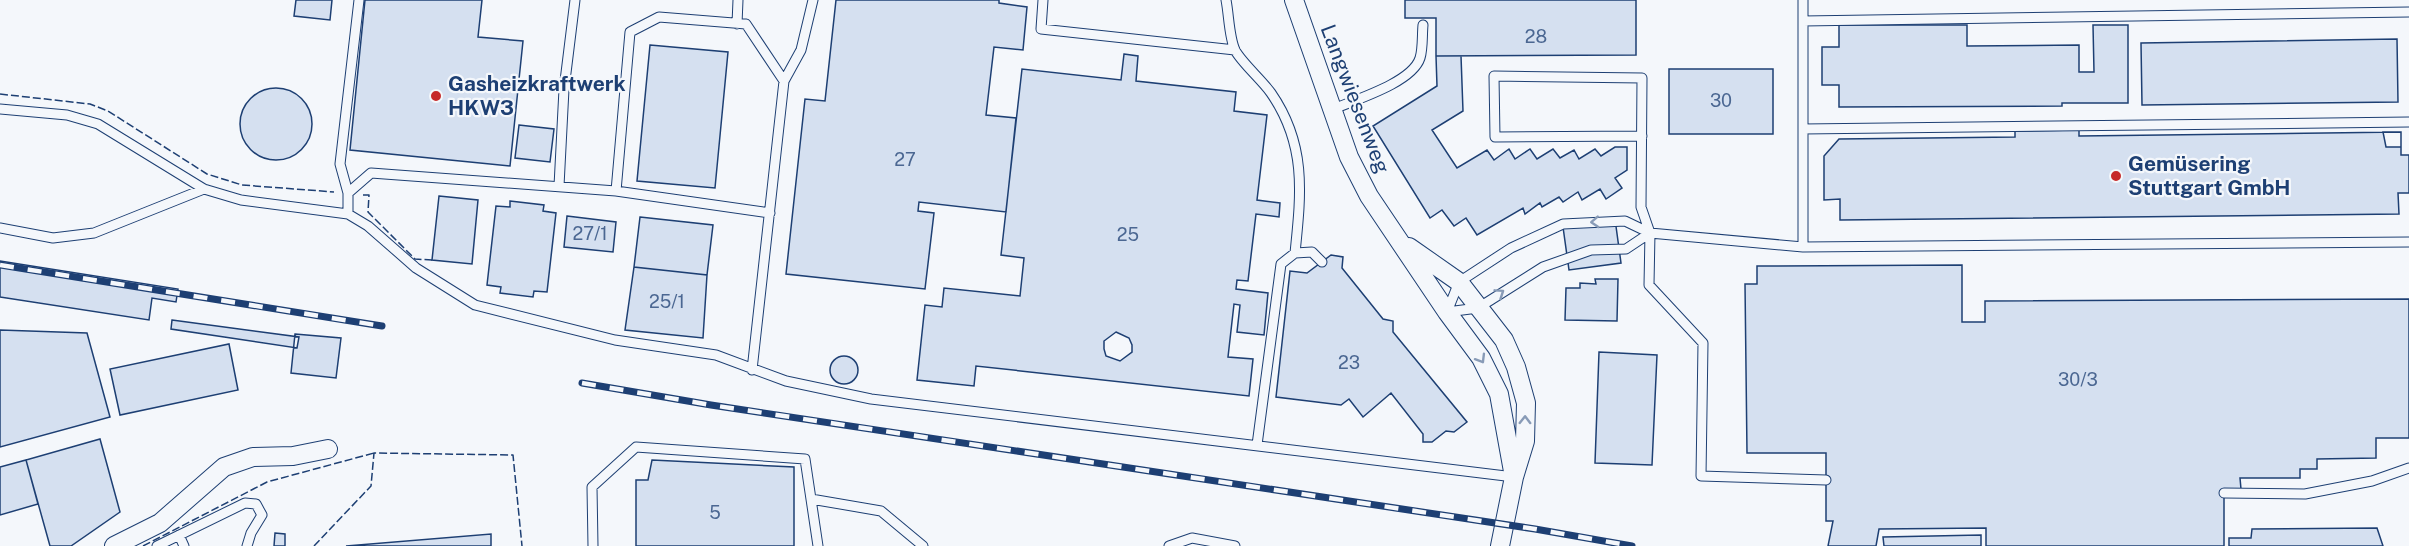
<svg xmlns="http://www.w3.org/2000/svg" width="2409" height="546" viewBox="0 0 2409 546" font-family="'Public Sans',sans-serif">
	<style>
		.building { fill: #d5e0f0; stroke: #1d3f73; stroke-width: 1.5; fill-rule: evenodd }
		.lines { fill: none; stroke-linecap: round; stroke-linejoin: round }
		.service-casing { stroke: #1d3f73; stroke-width: 11 }
		.minor-casing { stroke: #1d3f73; stroke-width: 20 }
		.service { stroke: #f4f7fb; stroke-width: 9 }
		.minor { stroke: #f4f7fb; stroke-width: 18 }
		.rail-casing { stroke: #1d3f73; stroke-width: 7 }
		.rail { stroke: #f4f7fb; stroke-width: 4.5; stroke-dasharray: 14; stroke-linecap: butt }
		.fence { stroke: #1d3f73; stroke-width: 1.5; stroke-dasharray: 8 3; stroke-linecap: butt }
		.oneway { stroke: #889bb7 }
		.poi-dot { fill: #c62828; stroke: #f4f7fb; stroke-width: 2 }
		.labels { text-anchor: middle; stroke-width: 4.5; stroke-linejoin: round; paint-order: stroke }
		.number-label { font-size: 18px; fill: #4b6792 }
		.poi-label { font-size: 21px; font-weight: bold; fill: #1d3f73; stroke: #f4f7fb; text-anchor: start }
		.street-label { font-size: 21px; fill: #1d3f73; stroke: #f4f7fb }
	</style>
	<rect width="100%" height="100%" fill="#f4f7fb"/>
	<path class="building" d="M 296,0 L 332,0 L 330,20 L 294,16 Z
		M 365,0 L 482,0 L 478,37 L 523,41 L 510,166 L 350,150 Z
		M 836,0 L 999,0 L 999,3 L 1027,7 L 1023,50 L 994,47 L 986,115 L 1016,118 L 1006,212 L 919,202 L 918,211 L 934,213 L 925,289 L 786,274 L 805,99 L 825,101 Z
		M 1405,0 L 1636,0 L 1636,55 L 1436,56 L 1436,18 L 1405,18 Z
		M 1839,25 L 1967,25 L 1967,46 L 2079,45 L 2079,72 L 2094,72 L 2093,25 L 2128,25 L 2128,103 L 2062,103 L 2062,106 L 1839,107 L 1839,85 L 1822,85 L 1822,47 L 1839,47 Z
		M 2397,39 L 2398,102 L 2142,105 L 2141,43 Z
		M 650,45 L 728,52 L 715,188 L 637,181 Z
		M 1124,54 L 1138,56 L 1136,81 L 1236,92 L 1234,111 L 1267,115 L 1257,200 L 1280,203 L 1279,217 L 1256,214 L 1248,281 L 1237,280 L 1236,289 L 1268,293 L 1264,335 L 1237,332 L 1240,305 L 1234,304 L 1228,357 L 1253,359 L 1249,396 L 976,366 L 974,386 L 917,380 L 925,305 L 942,307 L 944,288 L 1020,296 L 1024,258 L 1001,255 L 1022,69 L 1121,80 ZM 1116,332 L 1129,338 L 1132,345 L 1132,352 L 1120,361 L 1106,356 L 1104,349 L 1104,341 Z
		M 1436,56 L 1461,56 L 1463,111 L 1432,130 L 1457,168 L 1487,150 L 1494,160 L 1509,149 L 1515,159 L 1530,149 L 1537,159 L 1553,149 L 1560,158 L 1574,150 L 1579,159 L 1595,149 L 1601,156 L 1615,147 L 1627,147 L 1627,170 L 1615,178 L 1622,188 L 1606,199 L 1600,189 L 1582,200 L 1578,192 L 1563,202 L 1559,197 L 1542,207 L 1540,203 L 1525,214 L 1523,208 L 1477,235 L 1466,218 L 1454,226 L 1442,210 L 1430,218 L 1373,126 L 1437,86 Z
		M 1669,69 L 1773,69 L 1773,134 L 1669,134 Z
		M240 124a36 36 0 1 1 72 0a36 36 0 1 1-72 0Z
		M 519,125 L 554,129 L 550,162 L 515,158 Z
		M 2079,130 L 2079,136 L 2401,132 L 2401,155 L 2409,155 L 2409,193 L 2398,193 L 2399,214 L 1840,220 L 1840,199 L 1824,200 L 1824,156 L 1839,139 L 2015,137 L 2015,131 Z
		M 2383,132 L 2401,132 L 2401,147 L 2386,147 Z
		M 439,196 L 478,200 L 472,264 L 432,260 Z
		M 510,201 L 544,205 L 543,211 L 556,213 L 547,292 L 534,291 L 533,297 L 500,293 L 501,287 L 487,285 L 496,206 L 510,207 Z
		M 567,216 L 616,222 L 613,252 L 564,247 Z
		M 640,217 L 713,225 L 707,275 L 634,267 Z
		M 1615,219 L 1621,263 L 1569,270 L 1563,227 Z
		M 1331,255 L 1343,257 L 1342,268 L 1383,319 L 1393,321 L 1393,332 L 1467,422 L 1454,432 L 1446,431 L 1432,442 L 1423,442 L 1423,434 L 1391,393 L 1363,417 L 1349,399 L 1341,405 L 1276,397 L 1290,271 L 1307,273 Z
		M 0,261 L 178,289 L 176,302 L 152,298 L 149,320 L 0,297 Z
		M 1962,265 L 1962,322 L 1985,322 L 1985,301 L 2409,299 L 2409,438 L 2376,438 L 2376,458 L 2317,459 L 2317,469 L 2300,469 L 2300,478 L 2240,478 L 2241,489 L 2224,489 L 2224,546 L 1986,546 L 1986,528 L 1879,529 L 1876,546 L 1828,546 L 1833,521 L 1826,521 L 1826,453 L 1747,453 L 1745,284 L 1757,284 L 1757,266 Z
		M 634,267 L 707,275 L 703,338 L 625,330 Z
		M 1595,279 L 1618,279 L 1617,321 L 1565,320 L 1566,288 L 1580,288 L 1580,283 L 1596,284 Z
		M 172,320 L 299,337 L 297,348 L 171,329 Z
		M 0,330 L 87,333 L 110,417 L 0,447 Z
		M 295,334 L 341,338 L 336,378 L 291,373 Z
		M 229,344 L 238,390 L 120,415 L 110,369 Z
		M 1599,352 L 1657,355 L 1652,465 L 1595,463 Z
		M830 370a14 14 0 1 1 28 0a14 14 0 1 1-28 0Z
		M 100,439 L 120,512 L 71,546 L 50,546 L 26,460 Z
		M 26,460 L 38,504 L 0,515 L 0,467 Z
		M 652,460 L 794,467 L 794,546 L 636,546 L 636,480 L 648,480 Z
		M 2377,528 L 2383,546 L 2229,546 L 2229,538 L 2251,538 L 2252,529 Z
		M 275,533 L 285,534 L 285,546 L 274,546 Z
		M 491,534 L 491,546 L 346,546 Z
		M 1981,535 L 1981,546 L 1884,546 L 1883,537 Z"/>
	<g class="lines">
		<g class="service-casing">
			<path id="service" d="M 1043,0 L 1041,29 L 1235,50
				M 1226,0 C 1229,15 1229,37 1235,50 C 1241,62 1262,80 1271,93 C 1307,145 1301,194 1295,253
				M 1803,0 L 1803,247
				M 1803,21 L 2409,12
				M 737,24 L 738,0
				M 0,109 L 67,115 L 98,124 L 204,189 L 241,200 L 348,214 L 368,226 L 416,268 L 475,305 L 615,340 L 716,355 L 786,381 L 871,399 L 1514,477
				M 1331,110 C 1354,100 1412,83 1420,58 C 1423,49 1422,35 1423,25
				M 1803,129 L 2409,122
				M 1642,136 L 1495,137 L 1494,76 L 1642,78 L 1641,207 L 1650,233 L 1649,285 L 1703,343 L 1701,476 L 1826,480
				M 559,186 L 564,89 L 575,0
				M 616,191 L 630,32 L 659,17 L 746,24 L 784,81
				M 348,193 L 371,173 L 616,191 L 770,213
				M 348,214 L 348,193 L 340,164 L 359,0
				M 0,228 L 53,238 L 94,233 L 204,189
				M 1447,312 L 1459,282 L 1511,248 L 1563,224 L 1625,221 L 1650,233 L 1803,247 L 2409,242
				M 1447,312 L 1478,308 L 1543,267 L 1591,250 L 1626,249 L 1650,233
				M 752,370 L 784,81 L 801,50 L 813,0
				M 1257,445 L 1281,264 L 1295,253 L 1312,252 L 1322,262
				M 2224,493 L 2305,494 L 2372,481 L 2409,468
				M 811,499 L 881,511 L 923,546
				M 179,535 L 184,546
				M 157,546 L 245,503 L 256,504 L 262,515 L 251,533 L 247,546
				M 593,546 L 592,487 L 636,447 L 805,459 L 818,546
				M 1169,546 L 1192,538 L 1235,546"/>
		</g>
		<g class="minor-casing">
			<path id="minor" d="M 1294,0 L 1349,157 L 1369,196 L 1447,312 L 1481,358 L 1499,394 L 1514,477
				M 1409,247 L 1459,282 L 1504,340 L 1516,367 L 1526,403 L 1525,441 L 1514,477 L 1500,546
				M 114,546 L 160,523 L 224,467 L 253,457 L 293,456 L 328,449"/>
		</g>
		<use href="#service" class="service"/>
		<use href="#minor" class="minor"/>
		<g class="rail-casing">
			<path id="rail" d="M 0,265 L 382,326
				M 582,383 L 711,405 L 1535,529 L 1632,546"/>
		</g>
		<use href="#rail" class="rail"/>
		<path class="fence" d="M 0,94 L 90,104 L 108,111 L 207,174 L 242,185 L 334,192
			M 363,195 L 369,195 L 368,212 L 415,259 L 432,260
			M 143,546 L 267,482 L 374,453
			M 314,546 L 371,486 L 374,453 L 513,455 L 522,546"/>
	</g>
	<defs><path id="oneway-chevron" d="M-2-3.5L2.5 0L-2 3.5" fill="none" stroke-width="1.6" stroke-linecap="round" stroke-linejoin="round" transform="scale(1.5)"/></defs>
	<g class="oneway">
		<use href="#oneway-chevron" transform="translate(1595 222) rotate(177)"/>
		<use href="#oneway-chevron" transform="translate(1500 293) rotate(-34)"/>
		<use href="#oneway-chevron" transform="translate(1481 359) rotate(59)"/>
		<use href="#oneway-chevron" transform="translate(1525 420) rotate(-89)"/>
	</g>
	<g class="poi-dot">
		<circle cx="436" cy="96" r="6"/>
		<circle cx="2116" cy="176" r="6"/>
	</g>
	<g class="labels">
		<g class="number-label">
			<text x="1536" y="43">28</text>
			<text x="1721" y="107">30</text>
			<text x="905" y="166">27</text>
			<text x="590" y="240">27/1</text>
			<text x="1128" y="241">25</text>
			<text x="667" y="308">25/1</text>
			<text x="1349" y="369">23</text>
			<text x="2078" y="386">30/3</text>
			<text x="715" y="519">5</text>
		</g>
		<g class="poi-label">
			<text x="448" y="91">Gasheizkraftwerk<tspan x="448" dy="24">HKW3</tspan></text>
			<text x="2128" y="171">Gemüsering<tspan x="2128" dy="24">Stuttgart GmbH</tspan></text>
		</g>
		<g class="street-label">
			<text transform="translate(1355 99) rotate(69)" y="7">Langwiesenweg</text>
		</g>
	</g>
</svg>
